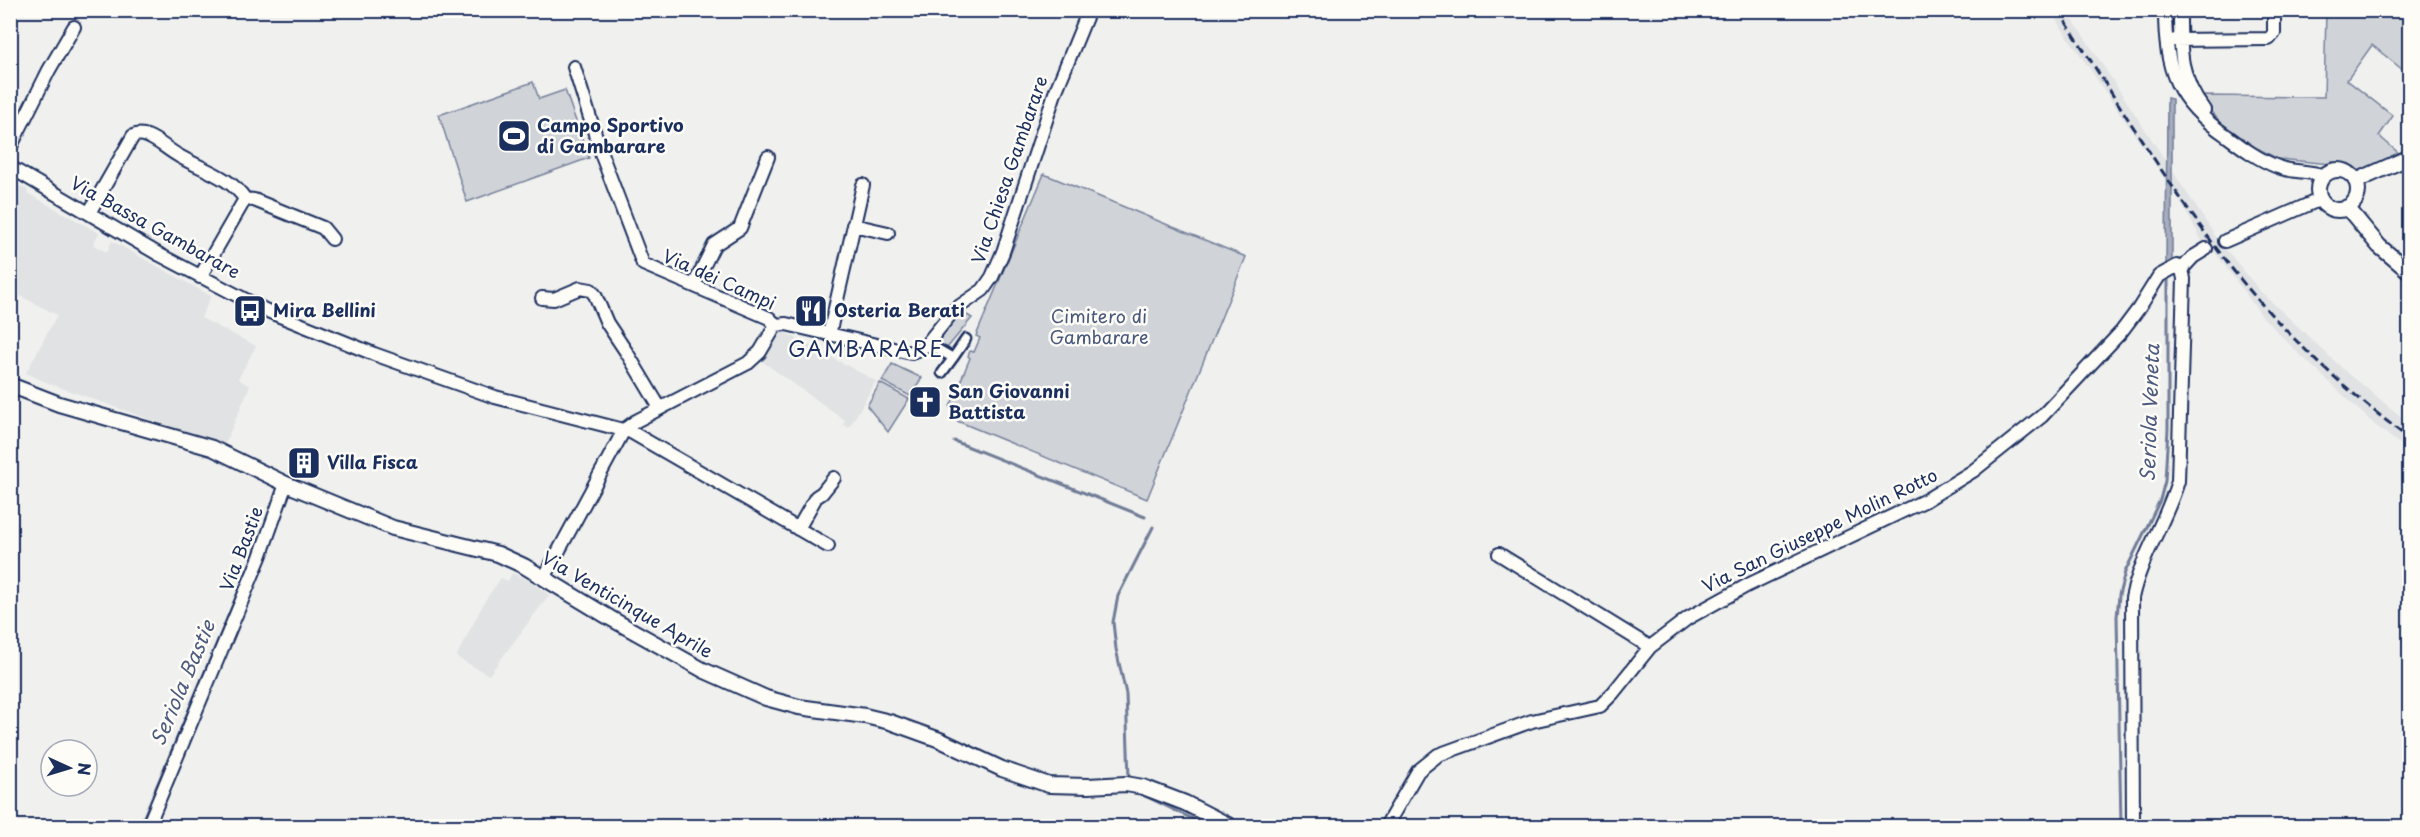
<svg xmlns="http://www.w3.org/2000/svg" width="2420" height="837" viewBox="0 0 2420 837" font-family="'Playpen Sans',sans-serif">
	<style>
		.built { fill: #e0e2e3 }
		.green { fill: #d0d3d8; stroke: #76819b; stroke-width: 1.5 }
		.water { fill: #a7adbd; stroke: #6f7b97; stroke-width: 1.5 }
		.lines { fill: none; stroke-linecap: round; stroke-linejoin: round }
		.stream { stroke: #6f7b97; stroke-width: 3 }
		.pedestrian-casing { stroke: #1b2f5e; stroke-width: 13 }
		.minor-casing { stroke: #1b2f5e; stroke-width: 16 }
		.tertiary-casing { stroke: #1b2f5e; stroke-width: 18 }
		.pedestrian { stroke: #fdfcf7; stroke-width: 8 }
		.minor { stroke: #fdfcf7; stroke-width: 12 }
		.tertiary { stroke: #fdfcf7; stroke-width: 14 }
		.rail { stroke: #1b2f5e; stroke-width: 3; stroke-dasharray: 9 4.5; stroke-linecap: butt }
		.labels { text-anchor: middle; stroke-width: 5; stroke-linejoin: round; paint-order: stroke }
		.poi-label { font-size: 18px; font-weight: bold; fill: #1b2f5e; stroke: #fdfcf7; text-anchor: start }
		.street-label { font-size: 18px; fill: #1b2f5e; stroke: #fdfcf7 }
		.park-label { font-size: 18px; fill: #48587c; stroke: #fdfcf7 }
		.water-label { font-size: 20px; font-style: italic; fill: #4c5b7f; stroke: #fdfcf7 }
		.quarter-label { font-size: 21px; letter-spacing: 1.5px; fill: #1b2f5e; stroke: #fdfcf7 }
	</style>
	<rect width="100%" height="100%" fill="#f0f0ee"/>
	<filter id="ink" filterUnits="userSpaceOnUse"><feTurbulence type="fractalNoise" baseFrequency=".0167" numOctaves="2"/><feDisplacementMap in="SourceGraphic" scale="12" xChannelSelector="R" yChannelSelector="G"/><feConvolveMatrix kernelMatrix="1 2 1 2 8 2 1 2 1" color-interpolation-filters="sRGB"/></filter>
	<g filter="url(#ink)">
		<path class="built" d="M 2050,11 L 2067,11 L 2216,237 L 2260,291 L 2343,369 L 2409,423 L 2409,451 L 2375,425 L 2293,348 L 2262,316 L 2214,251 L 2209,253 L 2178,198 Z
			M 10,181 L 28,190 L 27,193 L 99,233 L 93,245 L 107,252 L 112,241 L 211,296 L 201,318 L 256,346 L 238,379 L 250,386 L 224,446 L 48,383 L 26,373 L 57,315 L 11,291 Z
			M 780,330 L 876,381 L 849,428 L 843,424 L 845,420 L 763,362 Z
			M 512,573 L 530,581 L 549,595 L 489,675 L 456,657 L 486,599 L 501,578 L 508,581 Z"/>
		<path class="green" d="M 2326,11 L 2409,11 L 2409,75 L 2372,45 L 2347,80 L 2393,116 L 2379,136 L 2401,155 L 2366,171 L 2359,171 L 2341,165 L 2278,159 L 2240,139 L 2222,124 L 2197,96 L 2324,97 Z
			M 533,82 L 539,99 L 565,90 L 589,158 L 467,202 L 439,115 Z
			M 1044,174 L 1246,257 L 1147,499 L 950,418 L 954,409 L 950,407 L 970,358 L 968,356 L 970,351 L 974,352 L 980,338 L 976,336 Z
			M 962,312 L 972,318 L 947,348 L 936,342 L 951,322 Z
			M 892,364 L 922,378 L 910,396 L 882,381 Z
			M 880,383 L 909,399 L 888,432 L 867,406 Z"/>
		<path class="water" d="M 2167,98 L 2172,99 L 2172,263 L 2166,267 Z"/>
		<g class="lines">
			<path class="stream" d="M 954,441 L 1145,517
				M 1129,778 L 1126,694 L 1116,649 L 1113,622 L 1118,596 L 1153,527
				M 1137,792 L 1207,826
				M 140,826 L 255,552
				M 2121,826 L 2117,617 L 2119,595 L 2125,572 L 2160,500 L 2165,481 L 2168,429 L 2168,274"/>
			<g class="pedestrian-casing">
				<path id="pedestrian" d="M 927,343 L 953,358 L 966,339
					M 942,373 L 953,358"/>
			</g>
			<g class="minor-casing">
				<path id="minor" d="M 2165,10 C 2165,71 2176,101 2227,136 C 2243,148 2259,160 2278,167 C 2293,173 2309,170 2324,176
					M 2180,10 C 2180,49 2179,77 2204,110
					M 2175,40 L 2269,39 L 2274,33 L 2274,10
					M 574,67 L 602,156 L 643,264 L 769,318 L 776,325
					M 10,148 L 49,70 L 74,27
					M 10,167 L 160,255 L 265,310 L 374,354 L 495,397 L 631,432 L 828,546
					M 245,199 L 254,200 L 323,228 L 332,239
					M 89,213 L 133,136 C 138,134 142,134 147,136 C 158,140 168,150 179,156 C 201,169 231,177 245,199
					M 853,225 L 888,233
					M 2225,241 L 2321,199
					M 200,277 L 245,199
					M 694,285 L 714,245 L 740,228 L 768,157
					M 542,298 L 554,299 L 580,288 L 591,290 L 595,295 L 607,323 L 627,353 L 660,408
					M 829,335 L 863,185
					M 798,529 L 816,497 L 822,493 L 834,478
					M 1499,554 L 1650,647
					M 544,578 L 624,430 L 636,421 L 748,363 L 760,352 L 776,325 L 786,324 L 911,353 L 925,346 L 954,310 L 983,290 L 992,277 L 1003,252 L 1055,93 L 1089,10
					M 148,826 L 260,557 L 286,484
					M 1386,826 L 1418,771 L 1438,755 L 1532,721 L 1600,706 L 1613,693 L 1650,647 L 1688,618 L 1748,585 L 1926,500 L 1973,471 L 2042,416 L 2121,332 L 2139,308 L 2159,276 L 2177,266 L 2182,269 L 2193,257 L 2206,249
					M 2133,826 L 2132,598 C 2141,556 2166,522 2178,481 L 2184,279 L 2182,269"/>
			</g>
			<g class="tertiary-casing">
				<path id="tertiary" d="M2318 190a20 20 0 1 1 40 0a20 20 0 1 1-40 0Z
					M 2356,181 L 2410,157
					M 2347,207 L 2379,246 L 2410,272
					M 10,385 L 59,404 L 212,448 L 286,484 L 393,528 L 498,554 L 524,566 L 610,618 L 703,670 L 766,698 L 799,707 L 865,716 L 890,722 L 940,740 L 1002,769 L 1049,785 L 1088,786 L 1126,784 L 1143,787 L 1185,803 L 1230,826"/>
			</g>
			<use href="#pedestrian" class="pedestrian"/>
			<use href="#minor" class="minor"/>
			<use href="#tertiary" class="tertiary"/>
			<path class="rail" d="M 2058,10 C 2115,97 2169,188 2233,270 C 2284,334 2344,389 2410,439"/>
		</g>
	</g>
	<defs>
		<g id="stadium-square" transform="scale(1.725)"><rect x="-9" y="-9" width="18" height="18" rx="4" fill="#1b2f5e" stroke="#fdfcf7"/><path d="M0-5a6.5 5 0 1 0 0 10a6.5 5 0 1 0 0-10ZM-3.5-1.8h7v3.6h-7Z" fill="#fff"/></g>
		<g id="bus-square" transform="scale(1.725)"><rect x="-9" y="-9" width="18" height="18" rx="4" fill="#1b2f5e" stroke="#fdfcf7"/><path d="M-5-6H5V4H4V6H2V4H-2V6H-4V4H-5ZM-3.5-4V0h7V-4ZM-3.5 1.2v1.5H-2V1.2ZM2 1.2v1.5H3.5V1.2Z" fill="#fff"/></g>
		<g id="restaurant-square" transform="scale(1.725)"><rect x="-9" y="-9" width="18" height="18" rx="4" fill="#1b2f5e" stroke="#fdfcf7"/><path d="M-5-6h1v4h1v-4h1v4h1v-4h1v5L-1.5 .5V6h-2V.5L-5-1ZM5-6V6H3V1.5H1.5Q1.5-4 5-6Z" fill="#fff"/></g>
		<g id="church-square" transform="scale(1.725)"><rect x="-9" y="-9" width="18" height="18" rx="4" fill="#1b2f5e" stroke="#fdfcf7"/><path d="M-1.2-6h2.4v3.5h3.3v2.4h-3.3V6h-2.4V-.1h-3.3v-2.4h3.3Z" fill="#fff"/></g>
		<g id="building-square" transform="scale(1.725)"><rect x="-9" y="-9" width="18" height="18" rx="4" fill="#1b2f5e" stroke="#fdfcf7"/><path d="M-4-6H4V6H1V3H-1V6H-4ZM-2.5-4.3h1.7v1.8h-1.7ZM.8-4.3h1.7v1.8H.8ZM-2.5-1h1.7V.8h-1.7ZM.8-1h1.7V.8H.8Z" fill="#fff"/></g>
	</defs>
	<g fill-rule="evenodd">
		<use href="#stadium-square" x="514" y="136"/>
		<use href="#bus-square" x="250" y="311"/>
		<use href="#restaurant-square" x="811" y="311"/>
		<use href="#church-square" x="925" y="402"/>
		<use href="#building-square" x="304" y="463"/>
	</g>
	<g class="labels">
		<g class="poi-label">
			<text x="537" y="132">Campo Sportivo<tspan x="537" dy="21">di Gambarare</tspan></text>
			<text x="273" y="317">Mira Bellini</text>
			<text x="834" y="317">Osteria Berati</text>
			<text x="948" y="398">San Giovanni<tspan x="948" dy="21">Battista</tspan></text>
			<text x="327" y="469">Villa Fisca</text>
		</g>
		<g class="street-label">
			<text transform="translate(1010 170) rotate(-71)" y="6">Via Chiesa Gambarare</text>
			<text transform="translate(155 228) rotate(29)" y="6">Via Bassa Gambarare</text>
			<text transform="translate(719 280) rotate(24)" y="6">Via dei Campi</text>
			<text transform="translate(1820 531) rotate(-26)" y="6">Via San Giuseppe Molin Rotto</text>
			<text transform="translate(242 549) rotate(-69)" y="6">Via Bastie</text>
			<text transform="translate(627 605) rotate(30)" y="6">Via Venticinque Aprile</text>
		</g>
		<g class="park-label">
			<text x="1099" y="323">Cimitero di<tspan x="1099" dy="21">Gambarare</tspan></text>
		</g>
		<g class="water-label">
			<text transform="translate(2150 413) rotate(-88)" y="7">Seriola Veneta</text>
			<text transform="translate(183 683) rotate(-67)" y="7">Seriola Bastie</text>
		</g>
		<g class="quarter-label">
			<text x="866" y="357">GAMBARARE</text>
		</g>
	</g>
	<rect width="2420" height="837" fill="none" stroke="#fdfcf7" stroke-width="36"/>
	<rect x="18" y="18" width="2384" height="801" fill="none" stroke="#1b2f5e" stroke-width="2" filter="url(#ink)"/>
	<g transform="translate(69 768) rotate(94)"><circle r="28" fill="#fdfcf7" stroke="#a3aaba" stroke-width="1.5"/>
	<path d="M0-4.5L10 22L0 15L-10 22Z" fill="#1b2f5e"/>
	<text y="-9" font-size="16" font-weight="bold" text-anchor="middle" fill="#1b2f5e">N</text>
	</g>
</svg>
